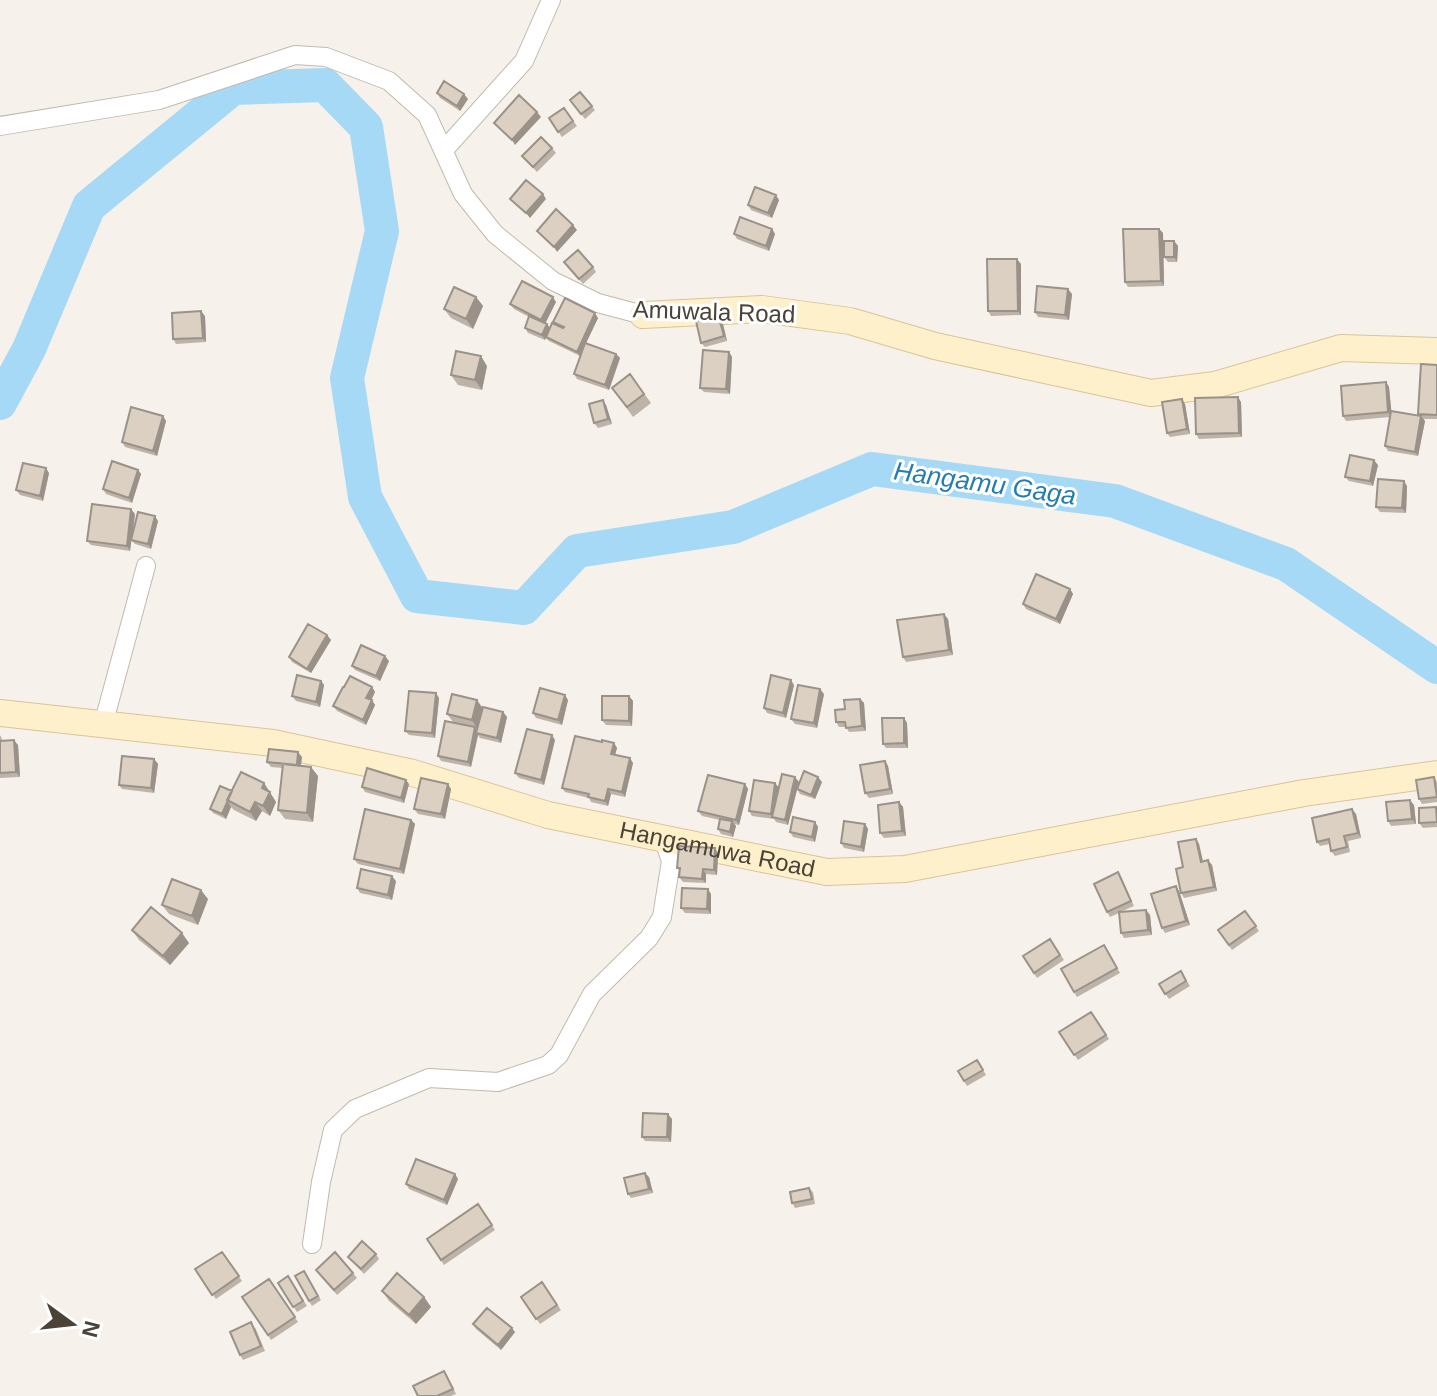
<svg xmlns="http://www.w3.org/2000/svg" width="1437" height="1396" viewBox="0 0 1437 1396" font-family="Helvetica,sans-serif">
	<style>
		.lines { fill: none; stroke-linecap: round; stroke-linejoin: round }
		.river { stroke: #a6d9f5; stroke-width: 34 }
		.street-casing { stroke: #c3b9ad; stroke-width: 20 }
		.secondary-casing { stroke: #d8c499; stroke-width: 28 }
		.street { stroke: #fff; stroke-width: 18 }
		.secondary { stroke: #fff0cc; stroke-width: 26 }
		.wall { fill: #bdb3a8 }
		.shaded-wall { fill: #9a9288 }
		.building { fill: #dcd0c3; stroke: #9a9288; stroke-width: 2 }
		.labels { text-anchor: middle; stroke-width: 6; stroke-linejoin: round; paint-order: stroke }
		.street-label { font-size: 24px; fill: #4b4338; stroke: #fff }
		.water-label { font-size: 26px; font-style: italic; fill: #277dae; stroke: #fff }
	</style>
	<rect width="100%" height="100%" fill="#f6f2eb"/>
	<g class="lines">
		<path class="river" d="M 0,403 L 29,349 L 89,206 L 233,88 L 325,85 L 366,127 L 382,231 L 347,378 L 365,497 L 417,596 L 524,608 L 577,551 L 733,527 L 872,469 L 1115,501 L 1286,564 L 1437,667"/>
		<g class="street-casing">
			<path id="street" d="M 0,126 L 159,100 L 295,55 L 326,57 L 389,81 L 427,115 L 463,194 L 495,234 L 553,281 L 598,303 L 643,315
				M 444,150 L 524,61 L 551,0
				M 103,725 L 146,566
				M 312,1244 L 321,1182 L 333,1130 L 355,1109 L 429,1078 L 498,1082 L 548,1065 L 559,1055 L 592,994 L 649,938 L 662,917 L 671,861 L 663,838"/>
		</g>
		<g class="secondary-casing">
			<g id="secondary">
				<path d="M 643,315 L 762,309 L 850,321 L 935,346 L 1151,393 L 1215,385 L 1341,348 L 1437,351"/>
				<path id="s1" d="M 0,713 L 273,743 L 413,773 L 548,815 L 827,872 L 905,869 L 1304,793 L 1437,774"/>
			</g>
		</g>
		<use href="#street" class="street"/>
		<use href="#secondary" class="secondary"/>
	</g>
	<path class="wall" d="M 580,92 L 595,110 L 585,119 L 570,100 Z
		M 437,93 L 468,99 L 460,111 L 440,98 Z
		M 564,108 L 577,126 L 562,137 L 549,118 Z
		M 552,148 L 556,153 L 537,172 L 522,156 Z
		M 779,200 L 772,218 L 751,210 L 748,205 Z
		M 772,229 L 775,234 L 769,251 L 737,239 L 734,234 Z
		M 1159,229 L 1163,233 L 1164,286 L 1128,287 L 1125,282 Z
		M 1174,241 L 1178,246 L 1177,262 L 1168,262 L 1164,257 Z
		M 564,262 L 593,267 L 596,272 L 583,284 Z
		M 1021,264 L 1021,315 L 991,316 L 988,311 Z
		M 1072,294 L 1069,320 L 1038,317 L 1035,312 Z
		M 476,297 L 483,306 L 473,329 L 451,318 L 444,309 Z
		M 556,302 L 545,323 L 550,328 L 555,324 L 553,322 L 598,318 L 586,343 L 616,354 L 620,358 L 609,390 L 577,379 L 574,374 L 580,356 L 549,341 L 546,338 L 545,340 L 528,333 L 525,328 L 529,317 L 514,309 L 510,304 Z
		M 718,315 L 722,320 L 727,341 L 705,347 L 701,343 Z
		M 205,316 L 206,342 L 176,344 L 173,339 Z
		M 729,352 L 732,357 L 730,394 L 704,392 L 700,388 Z
		M 1437,365 L 1437,419 L 1423,419 L 1425,421 L 1418,456 L 1388,451 L 1385,446 L 1390,417 L 1346,421 L 1343,416 L 1386,382 L 1389,387 L 1391,412 L 1420,416 L 1418,414 Z
		M 487,366 L 482,390 L 458,385 L 451,375 Z
		M 630,374 L 651,403 L 633,417 L 612,388 Z
		M 1241,402 L 1242,437 L 1199,439 L 1196,434 Z
		M 1185,404 L 1190,434 L 1170,437 L 1167,433 Z
		M 606,405 L 612,424 L 598,428 L 594,423 Z
		M 163,416 L 166,421 L 157,456 L 125,447 L 122,442 Z
		M 1378,465 L 1373,486 L 1349,481 L 1345,477 Z
		M 138,470 L 141,474 L 132,503 L 106,494 L 103,489 Z
		M 49,473 L 43,501 L 20,495 L 16,490 Z
		M 1407,486 L 1406,513 L 1380,512 L 1376,507 Z
		M 135,514 L 132,538 L 158,521 L 151,549 L 135,544 L 131,540 L 130,551 L 91,545 L 87,541 Z
		M 1070,589 L 1073,594 L 1060,624 L 1026,609 L 1023,604 Z
		M 948,619 L 953,655 L 906,662 L 903,657 Z
		M 327,635 L 331,640 L 311,673 L 292,662 L 289,657 Z
		M 389,661 L 380,681 L 355,670 L 352,666 Z
		M 321,681 L 324,685 L 320,707 L 296,701 L 292,696 Z
		M 794,685 L 786,718 L 767,713 L 764,708 Z
		M 372,687 L 375,692 L 371,700 L 375,705 L 366,725 L 337,711 L 333,706 Z
		M 824,694 L 817,728 L 795,724 L 791,719 Z
		M 629,696 L 633,701 L 632,726 L 606,725 L 602,720 Z
		M 439,698 L 435,738 L 409,735 L 405,731 Z
		M 860,699 L 864,703 L 866,731 L 849,732 L 846,727 L 839,727 L 836,722 L 845,709 Z
		M 568,700 L 562,725 L 536,718 L 533,713 Z
		M 482,708 L 503,712 L 507,717 L 501,743 L 480,738 L 478,735 L 471,767 L 441,761 L 438,756 L 453,722 L 447,714 Z
		M 904,718 L 907,723 L 908,748 L 886,748 L 883,744 Z
		M 0,735 L 3,741 L 18,745 L 20,777 L 0,778 Z
		M 555,740 L 544,785 L 519,778 L 515,773 Z
		M 602,742 L 614,743 L 617,748 L 615,755 L 633,763 L 625,797 L 611,794 L 608,806 L 591,802 L 589,798 L 565,792 L 562,788 Z
		M 302,757 L 301,766 L 318,776 L 313,822 L 285,819 L 278,810 L 283,768 L 271,767 L 267,762 Z
		M 154,759 L 158,764 L 154,793 L 122,789 L 119,785 Z
		M 885,761 L 888,766 L 893,794 L 869,798 L 865,793 Z
		M 1434,777 L 1437,782 L 1437,802 L 1422,804 L 1419,799 Z
		M 799,782 L 788,825 L 776,822 L 774,819 L 752,816 L 749,811 L 775,783 L 779,788 Z
		M 822,782 L 815,799 L 800,794 L 797,789 Z
		M 264,783 L 276,802 L 270,816 L 262,811 L 256,821 L 234,810 L 231,807 L 226,819 L 213,813 L 210,809 L 232,791 Z
		M 409,784 L 404,803 L 365,792 L 362,787 Z
		M 745,784 L 748,789 L 739,825 L 734,824 L 736,826 L 733,837 L 721,834 L 718,829 L 720,820 L 702,816 L 698,811 Z
		M 451,789 L 445,819 L 418,814 L 414,809 Z
		M 899,802 L 903,807 L 906,836 L 884,838 L 880,833 Z
		M 1414,805 L 1416,824 L 1391,826 L 1388,821 Z
		M 1436,807 L 1437,827 L 1423,828 L 1419,823 Z
		M 1356,814 L 1361,838 L 1348,841 L 1350,852 L 1335,856 L 1331,851 L 1330,844 L 1320,846 L 1317,842 Z
		M 411,820 L 415,824 L 404,874 L 358,864 L 354,859 Z
		M 815,822 L 818,827 L 815,842 L 793,837 L 790,832 Z
		M 865,824 L 868,829 L 864,852 L 844,848 L 841,843 Z
		M 1196,839 L 1199,844 L 1203,861 L 1212,865 L 1217,891 L 1184,898 L 1181,893 L 1183,867 Z
		M 718,853 L 717,875 L 706,874 L 706,883 L 683,882 L 679,877 L 680,871 L 677,868 Z
		M 1121,877 L 1134,906 L 1120,912 L 1150,915 L 1152,935 L 1124,938 L 1121,933 L 1119,913 L 1110,917 L 1107,912 Z
		M 396,881 L 392,900 L 360,893 L 357,888 Z
		M 1176,886 L 1179,891 L 1190,925 L 1165,933 L 1162,928 Z
		M 711,894 L 711,914 L 685,913 L 681,908 Z
		M 208,899 L 198,925 L 169,914 L 162,905 Z
		M 1245,911 L 1259,931 L 1232,950 L 1218,930 Z
		M 132,930 L 189,943 L 170,965 L 139,940 Z
		M 1050,939 L 1064,960 L 1037,978 L 1023,956 Z
		M 1107,950 L 1120,973 L 1077,997 L 1074,992 Z
		M 1181,971 L 1190,986 L 1169,999 L 1159,984 Z
		M 1091,1012 L 1109,1039 L 1078,1060 L 1059,1032 Z
		M 977,1060 L 986,1075 L 967,1086 L 958,1071 Z
		M 672,1119 L 671,1142 L 645,1141 L 642,1137 Z
		M 649,1177 L 653,1193 L 631,1198 L 628,1194 Z
		M 458,1179 L 447,1205 L 409,1189 L 406,1184 Z
		M 809,1188 L 813,1192 L 815,1204 L 795,1208 L 792,1203 Z
		M 478,1204 L 495,1230 L 444,1265 L 427,1239 Z
		M 222,1252 L 242,1281 L 216,1299 L 195,1269 Z
		M 376,1254 L 379,1259 L 364,1274 L 348,1257 Z
		M 316,1270 L 353,1273 L 357,1278 L 337,1295 Z
		M 304,1271 L 321,1300 L 312,1306 L 309,1301 Z
		M 288,1276 L 307,1306 L 297,1312 L 278,1283 Z
		M 269,1279 L 298,1322 L 271,1340 L 242,1297 Z
		M 542,1282 L 561,1310 L 540,1324 L 521,1297 Z
		M 382,1291 L 424,1297 L 431,1307 L 416,1324 L 389,1301 Z
		M 473,1324 L 515,1332 L 501,1350 L 476,1329 Z
		M 255,1327 L 265,1351 L 243,1360 L 240,1355 Z
		M 447,1376 L 456,1394 L 451,1396 L 418,1396 Z"/>
	<path class="shaded-wall" d="M 464,94 L 468,99 L 460,111 L 457,106 Z
		M 537,112 L 541,117 L 515,145 L 512,140 Z
		M 543,194 L 546,199 L 530,218 L 526,213 Z
		M 776,195 L 779,200 L 772,218 L 768,213 Z
		M 573,225 L 577,230 L 557,252 L 554,247 Z
		M 772,229 L 775,234 L 769,251 L 766,246 Z
		M 1159,229 L 1163,233 L 1164,286 L 1161,281 Z
		M 1174,241 L 1178,246 L 1177,262 L 1174,257 Z
		M 1017,259 L 1021,264 L 1021,315 L 1018,311 Z
		M 1068,289 L 1072,294 L 1069,320 L 1065,315 Z
		M 476,297 L 483,306 L 473,329 L 466,319 Z
		M 553,297 L 556,302 L 545,324 L 541,320 Z
		M 201,311 L 205,316 L 206,342 L 203,338 Z
		M 595,313 L 598,318 L 580,356 L 577,352 Z
		M 718,315 L 722,320 L 727,341 L 724,336 Z
		M 547,324 L 550,328 L 545,340 L 542,335 Z
		M 729,352 L 732,357 L 730,394 L 726,389 Z
		M 616,354 L 620,358 L 609,390 L 605,385 Z
		M 481,356 L 487,366 L 482,390 L 475,380 Z
		M 1386,382 L 1389,387 L 1392,417 L 1388,412 Z
		M 1238,397 L 1241,402 L 1242,437 L 1239,433 Z
		M 1182,399 L 1185,404 L 1190,434 L 1187,429 Z
		M 603,400 L 606,405 L 612,424 L 608,419 Z
		M 163,416 L 166,421 L 157,456 L 153,451 Z
		M 1421,416 L 1425,421 L 1418,456 L 1415,452 Z
		M 1374,460 L 1378,465 L 1373,486 L 1370,481 Z
		M 46,468 L 49,473 L 43,501 L 40,496 Z
		M 138,470 L 141,474 L 132,503 L 129,498 Z
		M 1404,481 L 1407,486 L 1406,513 L 1402,508 Z
		M 131,509 L 135,514 L 130,551 L 127,546 Z
		M 155,516 L 158,521 L 151,549 L 148,544 Z
		M 1070,589 L 1073,594 L 1060,624 L 1056,619 Z
		M 944,614 L 948,619 L 953,655 L 949,650 Z
		M 327,635 L 331,640 L 311,673 L 307,669 Z
		M 385,656 L 389,661 L 380,681 L 376,676 Z
		M 791,680 L 794,685 L 786,718 L 783,713 Z
		M 321,681 L 324,685 L 320,707 L 316,702 Z
		M 372,687 L 375,692 L 370,703 L 366,698 Z
		M 820,689 L 824,694 L 817,728 L 814,723 Z
		M 436,693 L 439,698 L 435,738 L 432,733 Z
		M 565,695 L 568,700 L 562,725 L 558,720 Z
		M 629,696 L 633,701 L 632,726 L 629,721 Z
		M 860,699 L 864,703 L 866,731 L 862,726 Z
		M 372,700 L 375,705 L 366,725 L 363,720 Z
		M 477,700 L 484,710 L 478,730 L 472,720 Z
		M 503,712 L 507,717 L 501,743 L 497,738 Z
		M 904,718 L 907,723 L 908,748 L 904,743 Z
		M 475,727 L 478,732 L 476,733 L 478,735 L 471,767 L 468,762 Z
		M 552,735 L 555,740 L 544,785 L 541,780 Z
		M 14,740 L 18,745 L 20,777 L 16,772 Z
		M 614,743 L 617,748 L 614,758 L 611,754 Z
		M 298,752 L 302,757 L 300,770 L 297,765 Z
		M 630,758 L 633,763 L 625,797 L 622,792 Z
		M 154,759 L 158,764 L 154,793 L 151,788 Z
		M 885,761 L 888,766 L 893,794 L 890,789 Z
		M 311,767 L 318,776 L 313,822 L 307,813 Z
		M 795,777 L 799,782 L 788,825 L 785,820 Z
		M 818,777 L 822,782 L 815,799 L 811,795 Z
		M 406,780 L 409,784 L 404,803 L 401,798 Z
		M 264,783 L 276,802 L 270,816 L 263,806 L 262,788 Z
		M 775,783 L 779,788 L 772,817 L 771,814 Z
		M 448,784 L 451,789 L 445,819 L 441,814 Z
		M 745,784 L 748,789 L 739,825 L 736,820 Z
		M 608,789 L 611,794 L 608,806 L 605,801 Z
		M 1410,800 L 1414,805 L 1416,824 L 1412,819 Z
		M 228,802 L 231,807 L 226,819 L 222,814 Z
		M 255,802 L 262,811 L 256,821 L 250,812 Z
		M 899,802 L 903,807 L 906,836 L 902,831 Z
		M 1352,809 L 1356,814 L 1361,838 L 1358,833 Z
		M 411,820 L 415,824 L 404,874 L 400,869 Z
		M 732,821 L 736,826 L 733,837 L 730,832 Z
		M 815,822 L 818,827 L 815,842 L 812,837 Z
		M 865,824 L 868,829 L 864,852 L 861,847 Z
		M 1196,839 L 1199,844 L 1204,867 L 1201,862 Z
		M 715,848 L 718,853 L 717,875 L 714,870 Z
		M 1208,860 L 1212,865 L 1217,891 L 1214,887 Z
		M 703,869 L 706,874 L 706,883 L 702,879 Z
		M 392,876 L 396,881 L 392,900 L 388,895 Z
		M 1176,886 L 1179,891 L 1190,925 L 1186,921 Z
		M 708,889 L 711,894 L 711,914 L 707,909 Z
		M 201,890 L 208,899 L 198,925 L 192,916 Z
		M 1146,910 L 1150,915 L 1152,935 L 1148,930 Z
		M 182,933 L 189,943 L 170,965 L 163,956 Z
		M 668,1114 L 672,1119 L 671,1142 L 667,1137 Z
		M 645,1173 L 649,1177 L 653,1193 L 649,1189 Z
		M 455,1174 L 458,1179 L 447,1205 L 444,1200 Z
		M 424,1297 L 431,1307 L 416,1324 L 409,1315 Z
		M 512,1328 L 515,1332 L 501,1350 L 498,1345 Z"/>
	<path class="building" d="M 444,81 L 464,94 L 457,106 L 437,93 Z
		M 580,92 L 592,106 L 581,114 L 570,100 Z
		M 519,95 L 537,112 L 512,140 L 494,123 Z
		M 564,108 L 573,121 L 558,132 L 549,118 Z
		M 541,137 L 552,148 L 533,167 L 522,156 Z
		M 526,180 L 543,194 L 526,213 L 510,199 Z
		M 755,187 L 776,195 L 768,213 L 748,205 Z
		M 556,209 L 573,225 L 554,247 L 537,231 Z
		M 740,217 L 772,229 L 766,246 L 734,234 Z
		M 1123,229 L 1159,229 L 1161,281 L 1125,282 Z
		M 1164,241 L 1174,241 L 1174,257 L 1164,257 Z
		M 578,250 L 593,267 L 579,279 L 564,262 Z
		M 987,259 L 1017,259 L 1018,311 L 988,311 Z
		M 522,281 L 553,297 L 541,320 L 510,304 Z
		M 1037,286 L 1068,289 L 1065,315 L 1035,312 Z
		M 454,287 L 476,297 L 466,319 L 444,309 Z
		M 565,298 L 595,313 L 577,352 L 546,337 L 552,323 L 563,328 L 564,327 L 553,322 Z
		M 201,311 L 203,338 L 173,339 L 172,313 Z
		M 718,315 L 724,336 L 701,343 L 696,321 Z
		M 529,316 L 547,324 L 542,335 L 525,328 Z
		M 585,343 L 616,354 L 605,385 L 574,374 Z
		M 703,350 L 729,352 L 726,389 L 700,388 Z
		M 456,351 L 481,356 L 475,380 L 451,375 Z
		M 1421,364 L 1437,365 L 1437,415 L 1418,414 Z
		M 630,374 L 644,394 L 627,407 L 612,388 Z
		M 1386,382 L 1388,412 L 1343,416 L 1341,386 Z
		M 1238,397 L 1239,433 L 1196,434 L 1195,398 Z
		M 1182,399 L 1187,429 L 1167,433 L 1162,402 Z
		M 603,400 L 608,419 L 594,423 L 589,404 Z
		M 131,407 L 163,416 L 153,451 L 122,442 Z
		M 1391,411 L 1421,416 L 1415,452 L 1385,446 Z
		M 1350,455 L 1374,460 L 1370,481 L 1345,477 Z
		M 112,461 L 138,470 L 129,498 L 103,489 Z
		M 23,463 L 46,468 L 40,496 L 16,490 Z
		M 1378,479 L 1404,481 L 1402,508 L 1376,507 Z
		M 92,504 L 131,509 L 127,546 L 87,541 Z
		M 138,512 L 155,516 L 148,544 L 131,540 Z
		M 1036,574 L 1070,589 L 1056,619 L 1023,604 Z
		M 944,614 L 949,650 L 903,657 L 897,620 Z
		M 308,624 L 327,635 L 307,669 L 289,657 Z
		M 361,645 L 385,656 L 376,676 L 352,666 Z
		M 297,675 L 321,681 L 316,702 L 292,696 Z
		M 771,675 L 791,680 L 783,713 L 764,708 Z
		M 350,676 L 372,687 L 366,698 L 372,700 L 363,720 L 333,706 L 343,687 L 344,687 Z
		M 798,685 L 820,689 L 814,723 L 791,719 Z
		M 540,688 L 565,695 L 558,720 L 533,713 Z
		M 409,691 L 436,693 L 432,733 L 405,731 Z
		M 452,694 L 477,700 L 472,720 L 447,714 Z
		M 602,696 L 629,696 L 629,721 L 602,720 Z
		M 860,699 L 862,726 L 846,728 L 845,722 L 836,722 L 835,710 L 845,709 L 844,700 Z
		M 483,707 L 503,712 L 497,738 L 476,733 Z
		M 882,718 L 904,718 L 904,743 L 883,744 Z
		M 445,721 L 475,727 L 468,762 L 438,756 Z
		M 527,729 L 552,735 L 541,780 L 515,773 Z
		M 575,736 L 602,742 L 602,740 L 614,743 L 611,754 L 630,758 L 622,792 L 608,789 L 605,801 L 588,797 L 589,794 L 562,788 Z
		M 14,740 L 16,772 L 0,773 L 0,741 Z
		M 269,749 L 298,752 L 297,765 L 267,762 Z
		M 122,756 L 154,759 L 151,788 L 119,785 Z
		M 885,761 L 890,789 L 865,793 L 860,765 Z
		M 283,764 L 311,767 L 307,813 L 278,810 Z
		M 367,768 L 406,780 L 401,798 L 362,787 Z
		M 804,771 L 818,777 L 811,795 L 797,789 Z
		M 241,772 L 264,783 L 262,788 L 270,792 L 263,806 L 255,802 L 250,812 L 227,800 Z
		M 782,774 L 795,777 L 785,820 L 772,817 Z
		M 708,775 L 745,784 L 736,820 L 698,811 Z
		M 1434,777 L 1437,797 L 1419,799 L 1416,780 Z
		M 421,778 L 448,784 L 441,814 L 414,809 Z
		M 754,780 L 775,783 L 771,814 L 749,811 Z
		M 220,786 L 232,791 L 222,814 L 210,809 Z
		M 1410,800 L 1412,819 L 1388,821 L 1386,802 Z
		M 899,802 L 902,831 L 880,833 L 878,805 Z
		M 1436,807 L 1437,822 L 1419,823 L 1419,808 Z
		M 365,809 L 411,820 L 400,869 L 354,859 Z
		M 1352,809 L 1358,833 L 1344,836 L 1347,847 L 1331,851 L 1329,839 L 1317,842 L 1312,818 Z
		M 793,817 L 815,822 L 812,837 L 790,832 Z
		M 720,819 L 732,821 L 730,832 L 718,829 Z
		M 844,821 L 865,824 L 861,847 L 841,843 Z
		M 1196,839 L 1201,862 L 1208,860 L 1214,887 L 1181,893 L 1176,869 L 1183,867 L 1178,842 Z
		M 679,846 L 715,848 L 714,870 L 703,869 L 702,879 L 679,877 L 680,868 L 677,868 Z
		M 361,869 L 392,876 L 388,895 L 357,888 Z
		M 1118,872 L 1131,901 L 1107,912 L 1094,884 Z
		M 172,879 L 201,890 L 192,916 L 162,905 Z
		M 1176,886 L 1186,921 L 1162,928 L 1151,894 Z
		M 682,888 L 708,889 L 707,909 L 681,908 Z
		M 151,907 L 182,933 L 163,956 L 132,930 Z
		M 1146,910 L 1148,930 L 1121,933 L 1119,912 Z
		M 1245,911 L 1256,926 L 1229,945 L 1218,930 Z
		M 1050,939 L 1060,955 L 1034,973 L 1023,956 Z
		M 1104,945 L 1117,968 L 1074,992 L 1061,969 Z
		M 1181,971 L 1186,981 L 1165,994 L 1159,984 Z
		M 1091,1012 L 1106,1035 L 1074,1055 L 1059,1032 Z
		M 977,1060 L 983,1070 L 964,1081 L 958,1071 Z
		M 643,1113 L 668,1114 L 667,1137 L 642,1137 Z
		M 416,1159 L 455,1174 L 444,1200 L 406,1184 Z
		M 645,1173 L 649,1189 L 628,1194 L 624,1178 Z
		M 809,1188 L 812,1199 L 792,1203 L 790,1192 Z
		M 478,1204 L 492,1225 L 441,1260 L 427,1239 Z
		M 362,1241 L 376,1254 L 361,1269 L 348,1257 Z
		M 222,1252 L 239,1276 L 212,1295 L 195,1269 Z
		M 335,1252 L 353,1273 L 334,1290 L 316,1270 Z
		M 304,1271 L 318,1296 L 309,1301 L 295,1276 Z
		M 397,1273 L 424,1297 L 409,1315 L 382,1291 Z
		M 288,1276 L 303,1301 L 293,1307 L 278,1283 Z
		M 269,1279 L 295,1317 L 268,1335 L 242,1297 Z
		M 542,1282 L 557,1305 L 536,1319 L 521,1297 Z
		M 487,1308 L 512,1328 L 498,1345 L 473,1324 Z
		M 251,1322 L 261,1346 L 240,1355 L 230,1332 Z
		M 444,1371 L 453,1389 L 437,1396 L 418,1396 L 413,1386 Z"/>
	<g class="labels">
		<g class="street-label">
			<text transform="translate(714 312) rotate(2)" y="8">Amuwala Road</text>
			<text dy="8" stroke="none"><textPath href="#s1" startOffset="732">Hangamuwa Road</textPath></text>
		</g>
		<g class="water-label">
			<text transform="translate(985 483) rotate(8)" y="9">Hangamu Gaga</text>
		</g>
	</g>
	<g transform="translate(72 1324) rotate(105)" stroke="#ffffff" stroke-width="6" paint-order="stroke">
	<path d="M0-6L14 30L0 20L-14 30Z" fill="#4b4338"/>
	<text y="-12" font-size="22" font-weight="bold" text-anchor="middle" fill="#4b4338">N</text>
	</g>
</svg>
